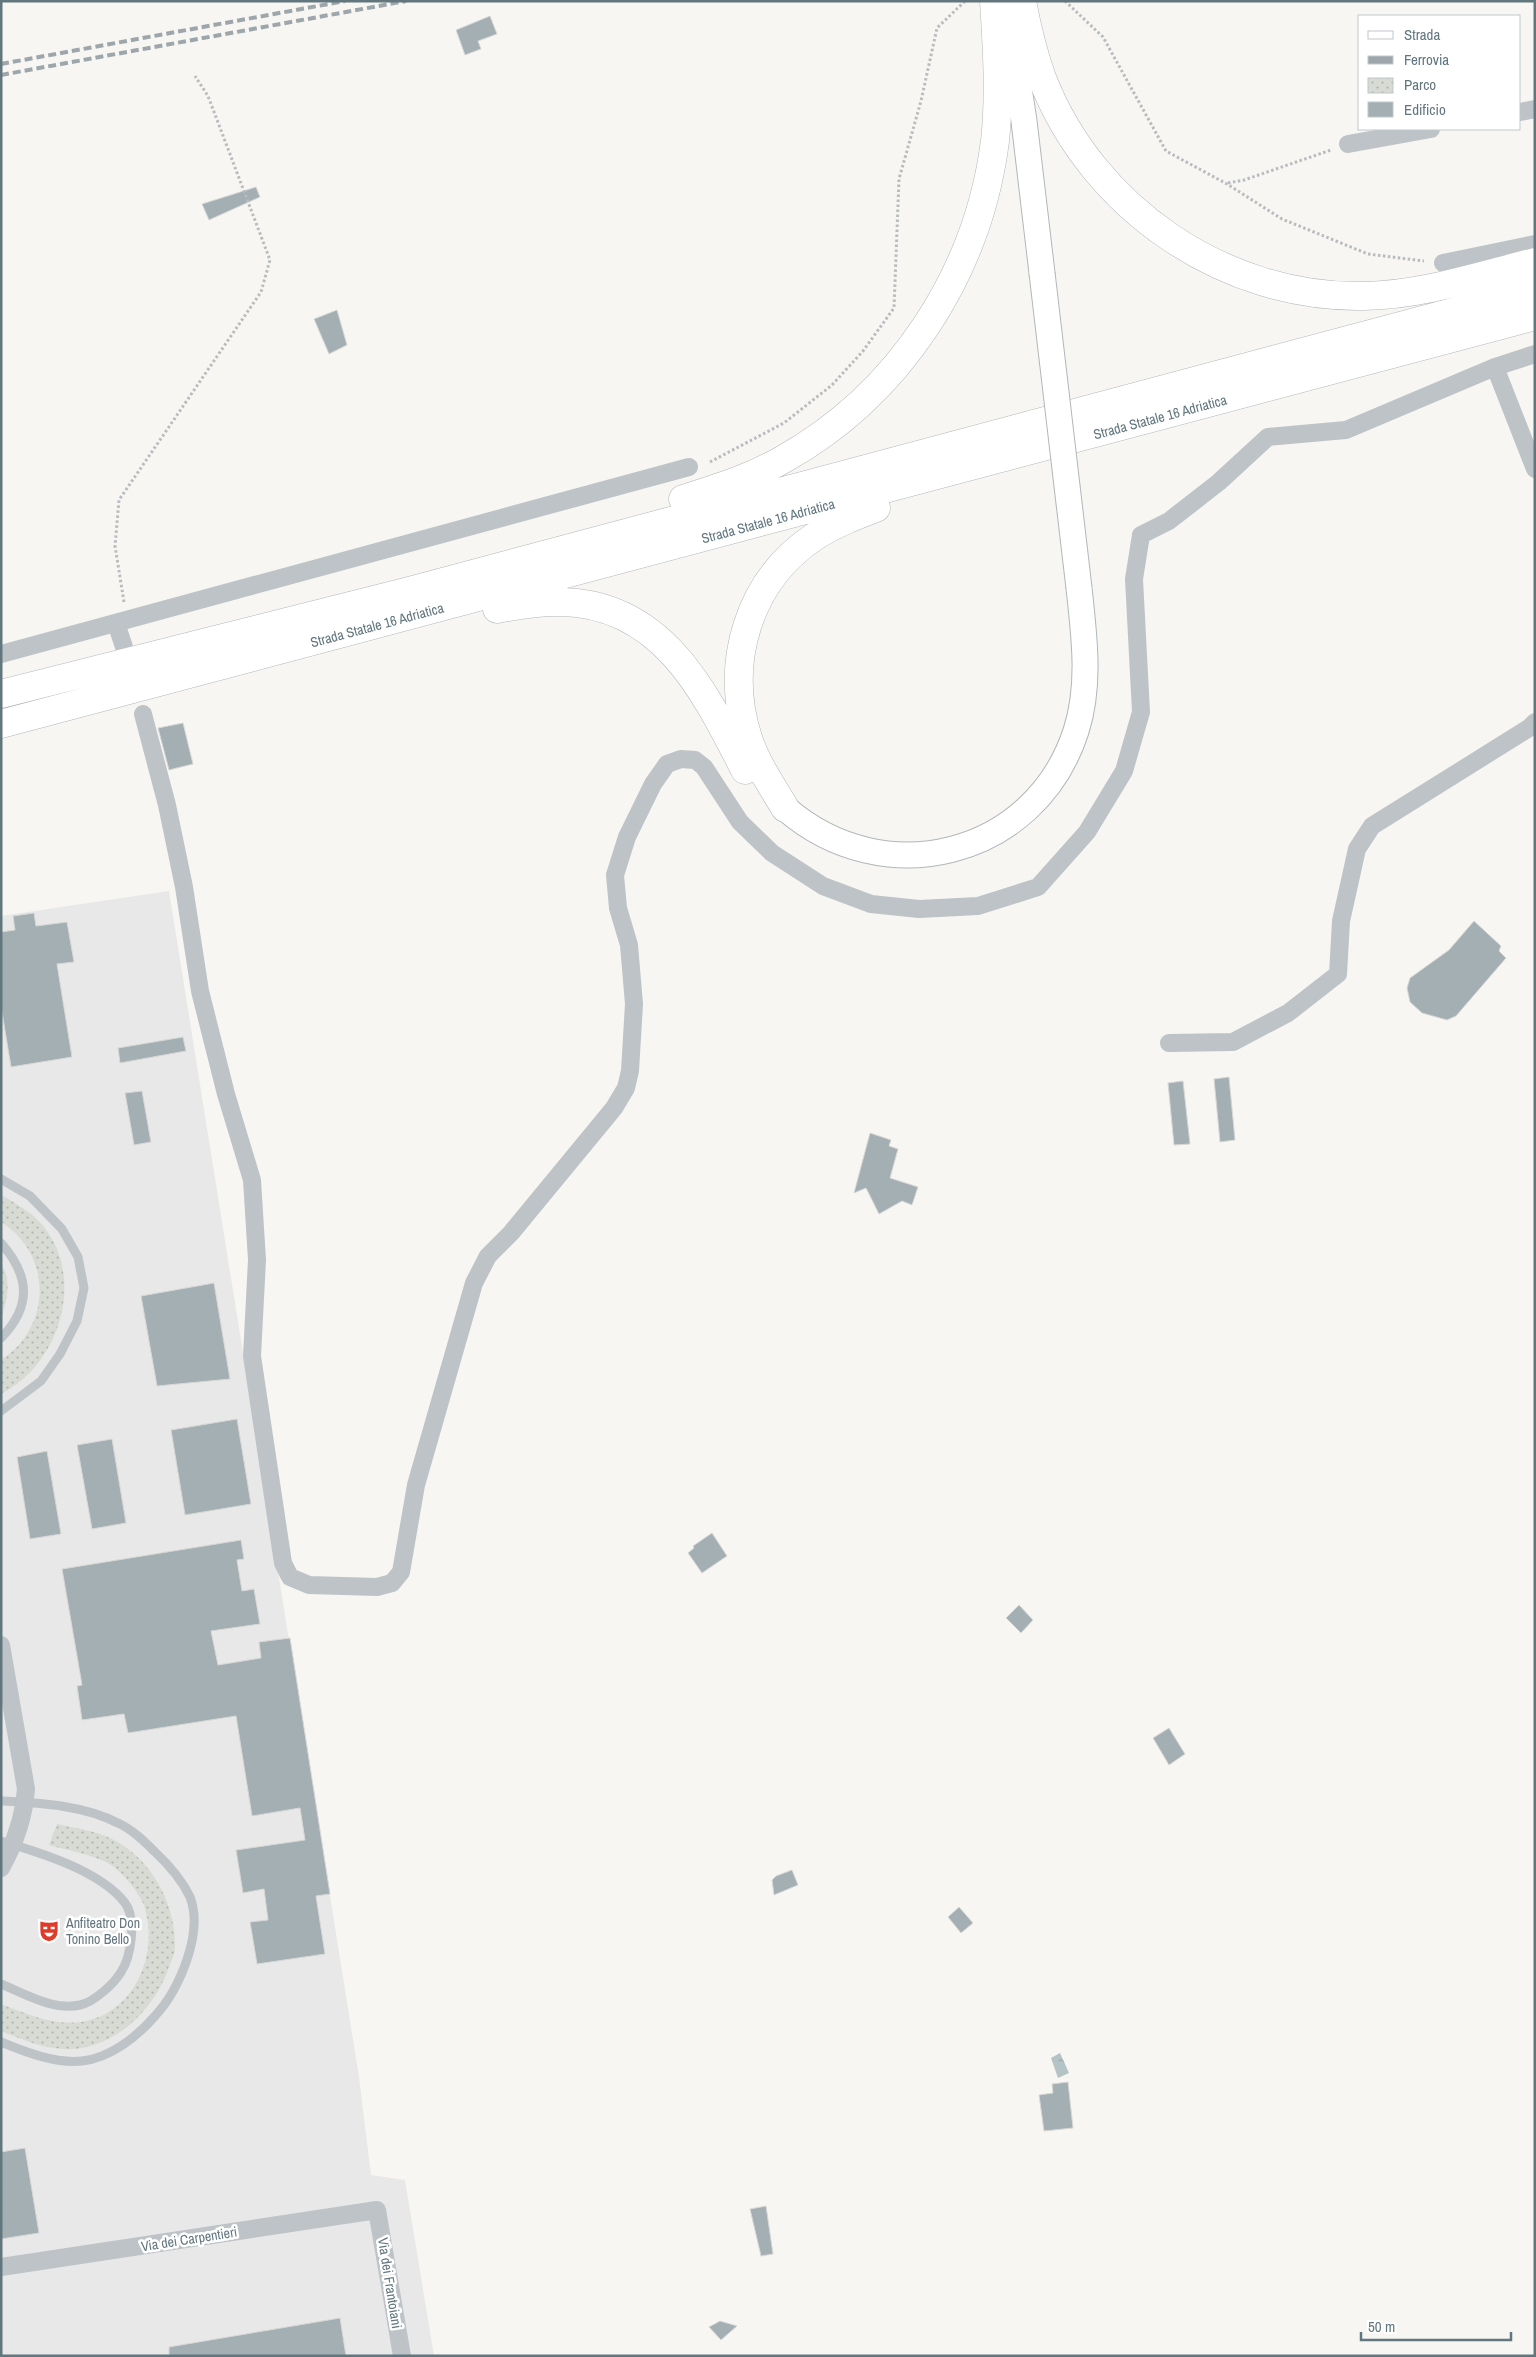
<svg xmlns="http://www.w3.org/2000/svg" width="1536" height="2357" viewBox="0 0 1536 2357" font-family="'Archivo Narrow',sans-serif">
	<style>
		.built { fill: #e7e8e7 }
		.park { fill: url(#park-dots) }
		.water { fill: url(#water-ripples) }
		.building { fill: #a4afb3; stroke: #d8d8d6 }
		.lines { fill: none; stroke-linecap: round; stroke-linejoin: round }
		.secondary-casing { stroke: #b0b7ba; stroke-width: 27 }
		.trunk-casing { stroke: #b1b6b9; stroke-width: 29 }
		.path { stroke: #b8bcbe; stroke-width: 3; stroke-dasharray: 2.5 2.5; stroke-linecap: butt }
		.service { stroke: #bdc3c6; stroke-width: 9 }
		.minor { stroke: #bdc3c6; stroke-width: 18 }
		.secondary { stroke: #fff; stroke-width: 25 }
		.trunk { stroke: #fff; stroke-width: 28 }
		.rail { stroke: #9da6aa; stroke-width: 4; stroke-dasharray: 8 4; stroke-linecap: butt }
		.secondary-bridge-casing { stroke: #b0b7ba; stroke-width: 27; stroke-linecap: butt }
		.secondary-bridge { stroke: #fff; stroke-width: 25 }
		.labels { text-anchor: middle; stroke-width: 5; stroke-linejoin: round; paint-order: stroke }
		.street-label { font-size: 14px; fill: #62767e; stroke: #fff }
		.poi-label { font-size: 14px; fill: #62767e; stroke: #fff; text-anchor: start }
	</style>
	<defs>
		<pattern id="park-dots" width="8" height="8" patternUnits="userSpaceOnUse" patternTransform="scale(1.25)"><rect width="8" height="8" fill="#d7dbd3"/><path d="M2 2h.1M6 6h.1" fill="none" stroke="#b2b6b0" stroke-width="1.8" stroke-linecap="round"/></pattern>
		<pattern id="water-ripples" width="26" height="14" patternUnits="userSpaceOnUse" patternTransform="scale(1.25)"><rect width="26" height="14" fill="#b4c3c5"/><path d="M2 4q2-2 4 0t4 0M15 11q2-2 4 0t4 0" fill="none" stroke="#96a3a5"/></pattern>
	</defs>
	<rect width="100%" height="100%" fill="#f7f6f3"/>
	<path class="built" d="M 169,891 L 359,2077 L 371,2175 L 405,2180 L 434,2356 L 1,2356 L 1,916 Z"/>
	<path class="park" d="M 1,1195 C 17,1204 33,1213 44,1227 C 86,1280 59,1365 1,1394 L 1,1360 C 52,1328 53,1254 1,1222 Z
		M 1,1264 C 12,1281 7,1300 1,1318 Z
		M 57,1824 C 75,1828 96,1831 112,1839 C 152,1859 176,1904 175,1948 C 175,1955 170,1963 168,1970 C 154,2007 123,2040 82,2048 C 55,2053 25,2041 1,2031 L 1,2004 C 30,2015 61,2030 93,2019 C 135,2006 155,1958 147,1917 C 146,1913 145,1907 143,1903 C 137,1890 125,1876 114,1867 C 100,1856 67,1850 49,1845 Z"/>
	<path class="water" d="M 1060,2053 L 1069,2073 L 1058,2078 L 1051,2058 Z"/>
	<path class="building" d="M 490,16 L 497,34 L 478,41 L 481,49 L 465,55 L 456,30 Z
		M 256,187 L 260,197 L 209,220 L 202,204 Z
		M 337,310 L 347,345 L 329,354 L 314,319 Z
		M 183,723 L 193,764 L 169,770 L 158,728 Z
		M 34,913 L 36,926 L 67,922 L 74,962 L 57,964 L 72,1057 L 11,1067 L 1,1006 L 1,932 L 15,930 L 13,916 Z
		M 1474,921 L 1501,946 L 1499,951 L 1506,958 L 1456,1016 L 1447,1020 L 1422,1013 L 1410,1002 L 1407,988 L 1410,978 L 1449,950 Z
		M 183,1037 L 186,1051 L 120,1063 L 118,1048 Z
		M 1229,1077 L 1235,1140 L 1220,1142 L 1214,1079 Z
		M 1183,1081 L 1190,1144 L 1174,1145 L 1168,1083 Z
		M 142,1091 L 151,1142 L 134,1145 L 125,1093 Z
		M 870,1133 L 891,1140 L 889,1146 L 898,1149 L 890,1178 L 918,1187 L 912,1205 L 902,1201 L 879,1214 L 866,1188 L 854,1193 Z
		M 214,1283 L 230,1379 L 157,1386 L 141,1296 Z
		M 237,1419 L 251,1504 L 185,1515 L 171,1430 Z
		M 112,1439 L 126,1523 L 92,1529 L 77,1445 Z
		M 47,1451 L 61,1534 L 30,1539 L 17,1457 Z
		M 712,1533 L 727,1556 L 702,1573 L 688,1553 L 694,1548 L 693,1546 Z
		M 241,1540 L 244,1559 L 237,1560 L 242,1591 L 254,1589 L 260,1624 L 211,1631 L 218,1665 L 261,1658 L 259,1642 L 290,1638 L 330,1894 L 316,1896 L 325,1954 L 257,1964 L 250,1922 L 268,1920 L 264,1889 L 243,1893 L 236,1850 L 305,1840 L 300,1808 L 252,1816 L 236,1716 L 128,1733 L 124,1714 L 82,1720 L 77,1686 L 82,1685 L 62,1569 Z
		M 1019,1605 L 1033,1620 L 1021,1633 L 1006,1618 Z
		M 1169,1728 L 1185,1754 L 1169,1765 L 1153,1738 Z
		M 792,1870 L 798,1885 L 774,1895 L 772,1880 L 776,1876 Z
		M 959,1907 L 973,1923 L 961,1933 L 948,1917 Z
		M 1068,2082 L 1073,2128 L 1044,2131 L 1039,2095 L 1053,2093 L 1052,2084 Z
		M 25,2148 L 39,2233 L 1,2239 L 1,2152 Z
		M 766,2206 L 773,2254 L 761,2256 L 750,2209 Z
		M 340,2318 L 346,2356 L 169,2356 L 169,2347 Z
		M 720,2321 L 737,2326 L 721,2340 L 709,2327 Z"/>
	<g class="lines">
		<g class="secondary-casing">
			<path id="secondary" d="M 1006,3 L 1024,121 L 1042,273
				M 785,808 C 883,894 1035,858 1076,731 C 1091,685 1084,635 1079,588"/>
		</g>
		<g class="trunk-casing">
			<path id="trunk" d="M 1022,1 C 1027,28 1033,53 1042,78 C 1092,208 1225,299 1364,296 C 1422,295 1479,276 1535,262
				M 683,499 C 717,488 751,478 782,460 C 899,395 978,274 995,141 C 1000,95 997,48 994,1
				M 497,609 C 518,605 540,601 562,602 C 663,604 705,692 745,770
				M 1,694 L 409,591 L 1535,290
				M 1,724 L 1535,316
				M 785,808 C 772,786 756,763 748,738 C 724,663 748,581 814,537 C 834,524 855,516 876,508"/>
		</g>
		<path class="path" d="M 1065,1 L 1103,37 L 1166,151 L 1227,184 L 1282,219 L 1368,254 L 1424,261
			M 1228,183 L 1244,180 L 1331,150
			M 710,462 L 784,423 L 832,385 L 863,351 L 894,308 L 899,179 L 921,101 L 937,28 L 965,1
			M 124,602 L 115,546 L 119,500 L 261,292 L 270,260 L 208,96 L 195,76"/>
		<path class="service" d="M 1,1179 L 30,1196 L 62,1229 L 78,1257 L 84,1288 L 77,1321 L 60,1354 L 41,1381 L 1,1411
			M 1,1243 C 30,1276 32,1306 1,1338
			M 1,1801 C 40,1803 84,1805 120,1824 C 133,1830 145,1842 155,1852 C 169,1865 182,1880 190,1897 C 204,1933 179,1990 155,2016 C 137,2037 110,2058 82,2061 C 56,2064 25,2052 1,2042
			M 1,1841 C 39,1852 101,1871 125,1903 C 137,1919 131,1957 121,1972 C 114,1984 94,2002 80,2005 C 54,2011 25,1994 1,1984"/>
		<path class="minor" d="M 1520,112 L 1535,109
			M 1348,144 L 1431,129
			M 1443,263 L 1535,244
			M 1495,367 L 1535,469
			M 116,623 L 124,647
			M 1,654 L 689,467
			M 143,714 L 167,805 L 184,887 L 200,991 L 226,1094 L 252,1180 L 257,1260 L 252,1356 L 283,1563 L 290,1577 L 309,1585 L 377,1587 L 392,1583 L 401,1572 L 416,1485 L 474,1283 L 488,1256 L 511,1233 L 614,1108 L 626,1088 L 630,1071 L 634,1004 L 629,945 L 618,908 L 615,875 L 627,837 L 653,784 L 667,764 L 681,759 L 695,760 L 704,767 L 740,822 L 772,853 L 823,886 L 871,904 L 919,909 L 978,906 L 1038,887 L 1087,832 L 1124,771 L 1141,712 L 1134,579 L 1141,535 L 1169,521 L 1219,482 L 1268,437 L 1346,430 L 1495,367 L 1535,354
			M 1169,1043 L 1233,1042 L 1288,1013 L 1338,974 L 1341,921 L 1357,849 L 1372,826 L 1529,728 L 1535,722
			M 1,1645 L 26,1789 C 24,1818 15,1843 1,1868
			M 1,2267 L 377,2210 L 402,2356"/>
		<use href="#secondary" class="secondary"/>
		<use href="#trunk" class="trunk"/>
		<path class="rail" d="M 1,64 L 345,1
			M 1,75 L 406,1"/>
		<g class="secondary-bridge-casing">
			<path id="secondary-bridge" d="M 1042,273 L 1079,588"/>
		</g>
		<use href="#secondary-bridge" class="secondary-bridge"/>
	</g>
	<defs>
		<g id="theatre-bare" transform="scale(1.725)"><path d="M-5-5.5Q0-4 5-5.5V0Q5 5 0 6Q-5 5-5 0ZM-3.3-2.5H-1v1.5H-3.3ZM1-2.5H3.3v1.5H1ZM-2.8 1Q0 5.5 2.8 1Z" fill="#df3b2b" stroke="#fff" stroke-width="2.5" paint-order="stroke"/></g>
	</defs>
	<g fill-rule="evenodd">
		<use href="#theatre-bare" x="49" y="1931"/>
	</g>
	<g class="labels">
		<g class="street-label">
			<text transform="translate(1160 417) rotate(-15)" y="5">Strada Statale 16 Adriatica</text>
			<text transform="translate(768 521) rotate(-15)" y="5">Strada Statale 16 Adriatica</text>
			<text transform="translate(377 625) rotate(-15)" y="5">Strada Statale 16 Adriatica</text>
			<text transform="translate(189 2239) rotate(-9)" y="5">Via dei Carpentieri</text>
			<text transform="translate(390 2283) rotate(81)" y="5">Via dei Frantoiani</text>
		</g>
		<g class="poi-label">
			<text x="66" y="1928">Anfiteatro Don<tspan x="66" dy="16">Tonino Bello</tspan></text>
		</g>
	</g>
	<rect width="1536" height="2357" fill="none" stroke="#62767e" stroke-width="5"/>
	<rect x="1358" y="15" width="162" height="115" fill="#ffffff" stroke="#c0c8cb"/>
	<rect x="1368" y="31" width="25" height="8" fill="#ffffff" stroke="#c0c8cb"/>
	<text x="1404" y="40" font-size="15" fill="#62767e">Strada</text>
	<rect x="1368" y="56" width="25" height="8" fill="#9da6aa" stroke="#c0c8cb"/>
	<text x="1404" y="65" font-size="15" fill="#62767e">Ferrovia</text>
	<rect x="1368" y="78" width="25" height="15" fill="url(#park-dots)" stroke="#c0c8cb"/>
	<text x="1404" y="90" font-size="15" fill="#62767e">Parco</text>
	<rect x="1368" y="102" width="25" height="15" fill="#a4afb3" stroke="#c0c8cb"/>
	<text x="1404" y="115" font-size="15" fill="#62767e">Edificio</text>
	<path d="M1361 2332v8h150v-8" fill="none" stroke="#62767e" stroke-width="2.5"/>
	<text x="1368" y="2332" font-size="15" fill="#62767e" stroke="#ffffff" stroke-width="4" paint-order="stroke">50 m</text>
</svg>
